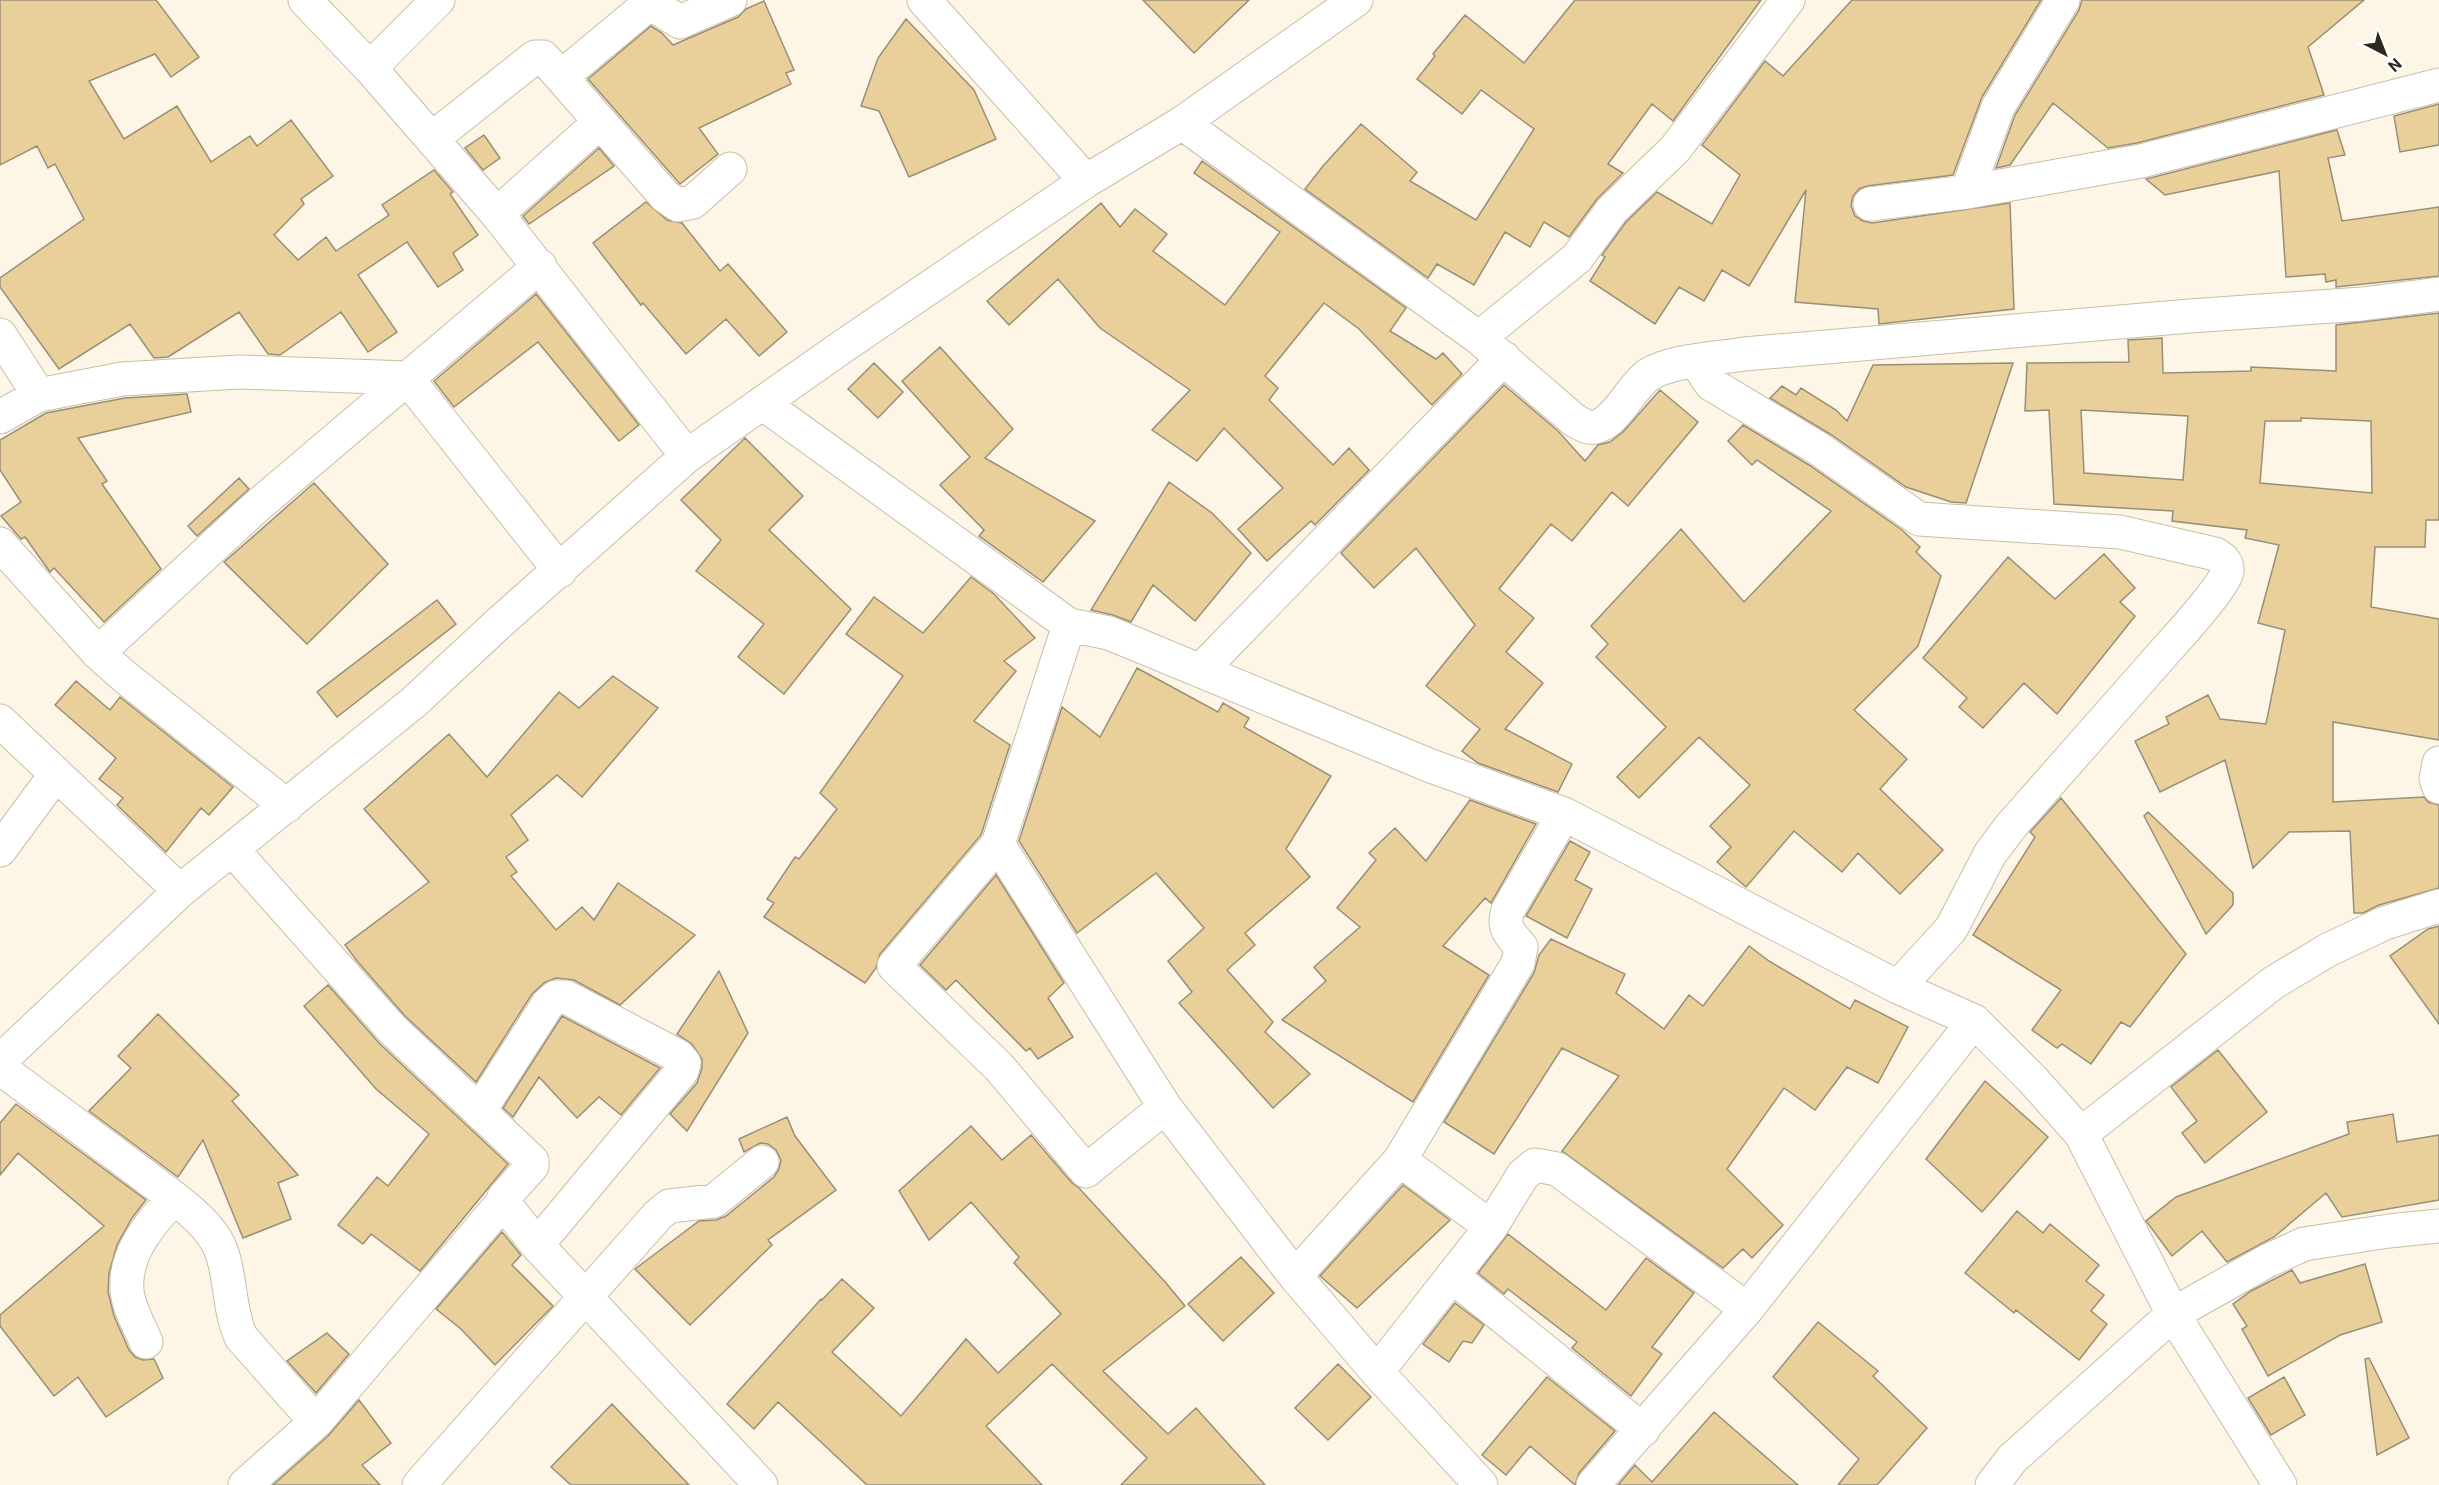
<svg xmlns="http://www.w3.org/2000/svg" width="2439" height="1485" viewBox="0 0 2439 1485" font-family="Roboto,sans-serif">
	<style>
		.building { fill: #e9d09b; stroke: #998e77; stroke-width: 1.5; fill-rule: evenodd }
		.lines { fill: none; stroke-linecap: round; stroke-linejoin: round }
		.minor-casing { stroke: #c9bea6; stroke-width: 35 }
		.minor { stroke: #fff; stroke-width: 33 }
	</style>
	<rect width="100%" height="100%" fill="#fdf6e7"/>
	<path class="building" d="M 0,0 L 156,0 L 199,57 L 171,77 L 155,54 L 89,81 L 124,139 L 177,106 L 211,162 L 250,136 L 257,146 L 291,120 L 333,176 L 301,199 L 304,204 L 274,235 L 298,260 L 326,237 L 336,251 L 389,215 L 382,205 L 434,170 L 453,192 L 450,194 L 478,235 L 453,253 L 463,270 L 438,287 L 407,242 L 358,275 L 397,332 L 368,352 L 341,312 L 280,355 L 268,354 L 239,312 L 168,357 L 154,358 L 130,324 L 59,369 L 0,287 L 0,278 L 84,219 L 55,164 L 48,168 L 37,146 L 0,165 Z
		M 1143,0 L 1249,0 L 1194,53 Z
		M 1575,0 L 1761,0 L 1673,121 L 1652,104 L 1608,164 L 1623,173 L 1597,199 L 1569,237 L 1544,222 L 1530,247 L 1505,232 L 1474,285 L 1437,264 L 1428,278 L 1305,189 L 1323,166 L 1361,124 L 1417,172 L 1410,181 L 1476,220 L 1534,129 L 1481,90 L 1462,114 L 1417,79 L 1435,56 L 1433,54 L 1465,15 L 1524,63 Z
		M 1852,0 L 2041,0 L 1982,97 L 1953,175 L 1867,186 L 1859,189 L 1853,196 L 1851,206 L 1855,216 L 1863,221 L 1872,223 L 2010,203 L 2014,309 L 1879,324 L 1878,309 L 1795,302 L 1806,190 L 1749,286 L 1722,270 L 1704,301 L 1679,287 L 1655,324 L 1590,281 L 1605,257 L 1602,255 L 1626,222 L 1657,192 L 1712,224 L 1740,175 L 1702,145 L 1765,61 L 1783,76 Z
		M 2082,0 L 2364,0 L 2308,47 L 2324,95 L 2137,143 L 2108,148 L 2053,103 L 2010,165 L 1996,168 L 2015,115 L 2079,10 Z
		M 764,1 L 794,70 L 786,73 L 791,84 L 699,128 L 718,154 L 680,184 L 588,79 L 651,26 L 662,33 L 673,45 L 738,17 L 746,9 Z
		M 906,19 L 974,90 L 996,139 L 909,177 L 879,111 L 861,106 L 878,58 Z
		M 2439,104 L 2439,145 L 2400,152 L 2394,116 Z
		M 2337,130 L 2345,155 L 2328,158 L 2342,221 L 2439,207 L 2439,276 L 2336,287 L 2336,280 L 2326,282 L 2325,274 L 2286,277 L 2279,171 L 2165,195 L 2146,179 Z
		M 484,135 L 500,158 L 483,170 L 465,148 Z
		M 599,148 L 614,166 L 529,224 L 523,216 Z
		M 1202,161 L 1406,308 L 1390,331 L 1436,359 L 1443,353 L 1462,374 L 1432,405 L 1359,329 L 1324,303 L 1265,376 L 1278,388 L 1269,400 L 1333,465 L 1349,448 L 1369,470 L 1315,525 L 1311,521 L 1267,561 L 1238,529 L 1283,488 L 1224,428 L 1197,461 L 1152,430 L 1190,390 L 1100,328 L 1058,279 L 1009,325 L 987,301 L 1101,203 L 1120,227 L 1135,209 L 1167,234 L 1153,251 L 1225,305 L 1280,232 L 1194,173 Z
		M 646,202 L 667,220 L 682,223 L 720,271 L 728,264 L 787,332 L 759,356 L 726,319 L 686,354 L 643,303 L 641,305 L 593,243 Z
		M 536,294 L 639,425 L 619,441 L 538,342 L 454,407 L 434,381 Z
		M 2439,313 L 2439,520 L 2426,520 L 2425,547 L 2375,547 L 2371,607 L 2439,619 L 2439,740 L 2333,722 L 2333,802 L 2424,797 L 2428,802 L 2439,805 L 2439,888 L 2379,905 L 2363,913 L 2354,913 L 2350,831 L 2289,832 L 2253,868 L 2225,760 L 2160,792 L 2135,741 L 2169,724 L 2166,717 L 2208,695 L 2220,719 L 2266,724 L 2285,630 L 2258,623 L 2279,545 L 2245,538 L 2247,530 L 2172,521 L 2173,511 L 2054,504 L 2049,410 L 2025,411 L 2027,363 L 2129,362 L 2128,340 L 2162,338 L 2163,373 L 2251,371 L 2251,367 L 2336,371 L 2336,325 ZM 2081,410 L 2188,416 L 2183,480 L 2084,473 ZM 2301,418 L 2371,421 L 2372,493 L 2260,483 L 2265,421 L 2301,421 Z
		M 940,347 L 1013,429 L 985,458 L 1095,521 L 1043,582 L 979,536 L 984,530 L 940,485 L 970,457 L 902,381 Z
		M 874,363 L 903,392 L 878,418 L 848,389 Z
		M 2013,363 L 1966,503 L 1951,502 L 1906,487 L 1830,434 L 1770,398 L 1782,386 L 1796,395 L 1801,388 L 1836,410 L 1847,421 L 1873,365 Z
		M 1504,385 L 1558,431 L 1585,461 L 1598,445 L 1610,442 L 1623,432 L 1660,390 L 1698,422 L 1628,506 L 1612,492 L 1572,541 L 1551,524 L 1499,589 L 1534,618 L 1506,652 L 1543,683 L 1505,729 L 1572,764 L 1558,792 L 1478,763 L 1462,751 L 1480,729 L 1426,686 L 1475,625 L 1416,548 L 1374,588 L 1341,553 Z
		M 187,394 L 191,412 L 78,438 L 107,481 L 102,484 L 161,569 L 104,622 L 54,568 L 50,572 L 25,537 L 21,539 L 1,516 L 21,502 L 0,470 L 0,440 L 46,413 L 125,398 Z
		M 1743,425 L 1809,465 L 1902,530 L 1920,547 L 1916,552 L 1941,576 L 1918,646 L 1854,710 L 1907,759 L 1880,789 L 1943,850 L 1900,894 L 1858,853 L 1842,872 L 1794,831 L 1746,887 L 1717,862 L 1731,847 L 1710,826 L 1750,785 L 1699,737 L 1639,798 L 1617,777 L 1666,727 L 1596,657 L 1608,644 L 1591,626 L 1681,529 L 1744,602 L 1831,511 L 1757,460 L 1752,465 L 1728,441 Z
		M 745,438 L 803,496 L 769,530 L 851,609 L 784,694 L 738,657 L 764,624 L 696,571 L 721,540 L 681,500 Z
		M 239,478 L 249,489 L 197,536 L 188,526 Z
		M 1169,482 L 1212,513 L 1251,553 L 1195,621 L 1153,585 L 1131,622 L 1113,615 L 1091,610 Z
		M 314,483 L 388,564 L 307,644 L 224,562 Z
		M 2104,554 L 2135,588 L 2120,602 L 2135,616 L 2057,714 L 2024,683 L 1983,728 L 1959,707 L 1967,698 L 1923,658 L 2008,557 L 2055,599 Z
		M 971,577 L 994,594 L 1035,638 L 1004,661 L 1016,671 L 974,721 L 1010,745 L 981,835 L 880,954 L 876,968 L 865,983 L 764,917 L 774,903 L 767,899 L 795,857 L 799,859 L 837,809 L 820,793 L 903,676 L 846,634 L 874,597 L 923,633 Z
		M 437,600 L 456,624 L 337,717 L 317,692 Z
		M 1137,668 L 1218,712 L 1223,703 L 1249,718 L 1244,727 L 1331,776 L 1286,849 L 1310,877 L 1245,933 L 1255,945 L 1227,970 L 1273,1022 L 1265,1032 L 1310,1074 L 1273,1108 L 1179,1003 L 1192,992 L 1168,961 L 1204,928 L 1156,873 L 1077,933 L 1019,841 L 1062,707 L 1100,737 Z
		M 613,676 L 658,708 L 582,797 L 557,775 L 511,815 L 528,840 L 506,857 L 517,872 L 511,876 L 556,930 L 582,907 L 594,920 L 618,883 L 695,935 L 620,1005 L 574,980 L 556,978 L 544,983 L 532,994 L 476,1082 L 405,1016 L 357,961 L 345,945 L 429,882 L 364,809 L 449,734 L 487,777 L 559,692 L 579,708 Z
		M 76,681 L 110,710 L 120,697 L 233,787 L 209,815 L 201,808 L 166,852 L 117,805 L 123,798 L 99,779 L 116,758 L 55,705 Z
		M 2061,798 L 2186,954 L 2130,1027 L 2121,1022 L 2091,1064 L 2062,1044 L 2057,1048 L 2032,1030 L 2061,990 L 1973,935 L 2035,837 L 2030,832 Z
		M 1470,800 L 1536,824 L 1491,903 L 1485,898 L 1443,946 L 1489,975 L 1413,1102 L 1282,1020 L 1326,981 L 1314,967 L 1360,927 L 1337,908 L 1376,860 L 1369,853 L 1395,828 L 1426,861 Z
		M 2148,812 L 2233,893 L 2233,905 L 2206,934 L 2144,816 Z
		M 1570,841 L 1590,852 L 1575,880 L 1592,889 L 1567,938 L 1526,916 Z
		M 996,875 L 1064,983 L 1048,998 L 1073,1037 L 1038,1059 L 1030,1048 L 1026,1051 L 956,980 L 946,990 L 920,965 Z
		M 2439,926 L 2439,1024 L 2390,956 L 2428,929 Z
		M 1551,939 L 1625,974 L 1616,993 L 1664,1029 L 1689,995 L 1703,1006 L 1749,946 L 1769,961 L 1850,1009 L 1855,1000 L 1908,1027 L 1878,1083 L 1847,1067 L 1815,1110 L 1784,1088 L 1727,1169 L 1783,1225 L 1752,1258 L 1743,1249 L 1723,1268 L 1562,1151 L 1619,1076 L 1562,1048 L 1494,1154 L 1444,1122 L 1534,973 L 1539,955 Z
		M 719,971 L 748,1033 L 687,1131 L 670,1114 L 697,1083 L 702,1068 L 702,1059 L 692,1044 L 677,1034 Z
		M 328,985 L 379,1043 L 508,1164 L 420,1271 L 371,1234 L 363,1244 L 338,1225 L 377,1177 L 388,1186 L 429,1134 L 376,1089 L 304,1006 Z
		M 158,1014 L 239,1095 L 232,1101 L 298,1175 L 278,1183 L 291,1219 L 243,1238 L 203,1140 L 178,1177 L 89,1111 L 131,1068 L 118,1056 Z
		M 562,1016 L 660,1068 L 621,1115 L 599,1097 L 577,1118 L 539,1077 L 513,1117 L 503,1108 Z
		M 2218,1050 L 2267,1112 L 2205,1163 L 2182,1133 L 2197,1121 L 2171,1087 Z
		M 1985,1081 L 2048,1137 L 1982,1212 L 1926,1159 Z
		M 16,1104 L 146,1200 L 132,1218 L 117,1245 L 109,1273 L 108,1292 L 114,1316 L 129,1350 L 135,1357 L 143,1360 L 154,1359 L 163,1378 L 106,1417 L 78,1377 L 54,1396 L 0,1326 L 0,1315 L 104,1226 L 18,1153 L 0,1175 L 0,1123 Z
		M 2393,1114 L 2397,1142 L 2439,1135 L 2439,1200 L 2342,1217 L 2326,1193 L 2274,1237 L 2227,1262 L 2202,1231 L 2172,1256 L 2146,1221 L 2176,1197 L 2349,1134 L 2347,1122 Z
		M 787,1117 L 795,1136 L 836,1190 L 768,1240 L 772,1245 L 690,1325 L 635,1269 L 699,1221 L 716,1220 L 726,1216 L 774,1177 L 779,1169 L 781,1160 L 776,1150 L 768,1144 L 760,1143 L 744,1152 L 739,1139 Z
		M 971,1126 L 1002,1160 L 1031,1135 L 1072,1183 L 1079,1188 L 1166,1283 L 1185,1306 L 1103,1371 L 1168,1434 L 1196,1408 L 1265,1485 L 1121,1485 L 1147,1458 L 1052,1364 L 986,1426 L 1042,1485 L 867,1485 L 778,1402 L 754,1429 L 727,1404 L 821,1299 L 822,1300 L 842,1279 L 874,1308 L 832,1352 L 901,1416 L 966,1339 L 998,1373 L 1061,1314 L 1014,1263 L 1019,1257 L 971,1202 L 929,1240 L 899,1191 Z
		M 1403,1185 L 1450,1220 L 1357,1308 L 1320,1276 Z
		M 2017,1211 L 2043,1233 L 2050,1224 L 2099,1265 L 2086,1281 L 2104,1295 L 2091,1311 L 2107,1324 L 2079,1360 L 2016,1310 L 2014,1313 L 1965,1273 Z
		M 502,1232 L 521,1255 L 512,1265 L 553,1306 L 495,1365 L 461,1329 L 436,1309 Z
		M 1508,1234 L 1606,1310 L 1646,1258 L 1694,1293 L 1652,1347 L 1662,1354 L 1631,1396 L 1572,1348 L 1577,1342 L 1508,1289 L 1504,1294 L 1478,1273 Z
		M 1241,1257 L 1274,1293 L 1223,1341 L 1188,1304 Z
		M 2365,1264 L 2382,1322 L 2340,1335 L 2268,1376 L 2242,1329 L 2247,1326 L 2233,1304 L 2251,1291 L 2292,1270 L 2300,1283 Z
		M 1455,1303 L 1484,1325 L 1472,1343 L 1463,1341 L 1449,1362 L 1423,1344 Z
		M 1818,1322 L 1878,1371 L 1873,1376 L 1927,1428 L 1877,1485 L 1838,1485 L 1859,1459 L 1773,1377 Z
		M 327,1333 L 349,1354 L 316,1393 L 287,1361 Z
		M 2369,1358 L 2409,1438 L 2377,1455 L 2365,1359 Z
		M 1338,1364 L 1371,1397 L 1328,1440 L 1295,1408 Z
		M 1547,1377 L 1615,1431 L 1579,1473 L 1575,1485 L 1530,1446 L 1506,1475 L 1482,1455 Z
		M 2284,1377 L 2305,1415 L 2271,1435 L 2248,1398 Z
		M 359,1400 L 391,1443 L 362,1465 L 380,1485 L 273,1485 L 328,1436 Z
		M 612,1404 L 689,1485 L 571,1485 L 551,1467 Z
		M 1714,1412 L 1798,1485 L 1618,1485 L 1635,1465 L 1652,1482 Z"/>
	<g class="lines">
		<g class="minor-casing">
			<path id="minor" d="M 305,0 L 370,68 L 497,214 L 687,456
				M 924,0 L 1086,181
				M 370,68 L 438,0
				M 561,77 L 665,196 L 678,205 L 693,202 L 730,169
				M 1182,123 L 1479,338 L 1574,420 C 1580,423 1587,429 1595,427 C 1616,423 1631,387 1648,375 C 1672,360 1715,359 1744,354 L 2190,316 L 2362,304 L 2439,294
				M 433,138 L 535,57 L 543,57 L 561,77 L 650,3 L 680,22 L 730,0
				M 1967,192 L 1998,107 L 2063,0
				M 1870,204 L 1967,192 L 2141,161 L 2439,85
				M 497,214 L 600,122
				M 0,335 L 39,395
				M 1479,338 L 1577,258 L 1612,210 L 1675,149 L 1788,0
				M 1696,362 L 1711,384 L 1819,449 L 1919,519 L 2120,532 L 2215,554 C 2222,558 2228,562 2227,572 C 2224,586 2180,635 2168,648 C 2116,707 2063,767 2011,826 L 1990,854 L 1951,929 L 1898,987
				M 762,403 L 1069,625 L 1109,633 L 1431,766 L 1564,814 L 1898,987 L 1974,1021 L 2033,1080 L 2081,1134 L 2173,1314 L 2280,1485
				M 0,417 L 39,395 L 122,379 L 239,372 L 407,378 L 560,571
				M 0,544 L 98,653 L 125,677 L 287,806
				M 1069,625 L 998,844 L 1165,1107 L 1295,1276 L 1377,1372 L 1481,1485
				M 98,653 L 256,507 L 540,266
				M 1202,669 L 1504,358
				M 0,721 L 180,891
				M 2439,763 L 2436,779 L 2439,787
				M 998,844 L 894,966 L 999,1067 L 1086,1171 L 1165,1107
				M 232,849 L 392,1029 L 532,1161 L 532,1166 L 504,1197 L 503,1202 L 316,1422
				M 0,850 L 56,774
				M 0,1061 L 180,891 L 414,702 L 499,623 L 687,456 L 842,347 L 1086,181 L 1182,123 L 1356,0
				M 0,1068 C 46,1102 91,1136 137,1170 C 161,1189 200,1213 216,1240 C 232,1267 227,1307 241,1337 L 316,1422 L 245,1485
				M 480,1110 L 548,1004 L 556,997 L 566,997 L 678,1056 L 684,1063 L 682,1071 L 537,1245
				M 2081,1134 L 2273,983 L 2328,950 L 2385,923 L 2439,906
				M 1400,1160 L 1491,1227
				M 503,1202 L 537,1245 L 761,1485
				M 1295,1276 L 1400,1160 L 1518,963 L 1521,947 C 1510,934 1502,928 1508,910 L 1564,814
				M 1452,1276 L 1643,1430
				M 146,1342 C 140,1327 128,1307 127,1290 C 124,1254 150,1223 174,1198
				M 1377,1372 L 1491,1227 L 1523,1175 L 1535,1165 L 1557,1169 L 1747,1309
				M 419,1485 L 658,1215 L 669,1206 L 714,1201 L 762,1162
				M 1593,1485 L 1747,1309 L 1974,1021
				M 1992,1485 L 2012,1459 L 2173,1314 L 2267,1261 L 2304,1244 L 2389,1231 L 2439,1226"/>
		</g>
		<use href="#minor" class="minor"/>
	</g>
	<g transform="translate(2385 54) rotate(138)" stroke="#ffffff" stroke-width="4.5" paint-order="stroke">
	<path d="M0-4.5L10 22L0 15L-10 22Z" fill="#2e2920"/>
	<text y="-9" font-size="16" font-weight="bold" text-anchor="middle" fill="#2e2920">N</text>
	</g>
</svg>
